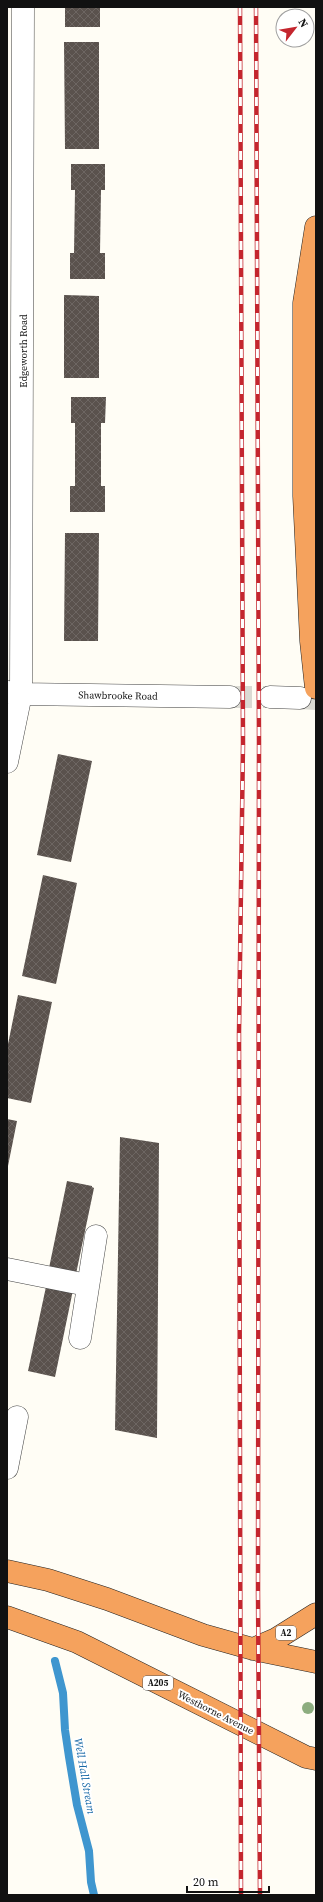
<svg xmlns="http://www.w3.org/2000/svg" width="323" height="1902" viewBox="0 0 323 1902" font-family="'Source Serif 4',serif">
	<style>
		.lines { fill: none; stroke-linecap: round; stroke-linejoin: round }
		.stream { stroke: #3f96cf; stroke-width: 8 }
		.building { fill: url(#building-cross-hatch) }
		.minor-tunnel { stroke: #dbdad3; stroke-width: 22; stroke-dasharray: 22 11; stroke-linecap: butt }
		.minor-casing { stroke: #444; stroke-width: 23 }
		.highway-casing { stroke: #222; stroke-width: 23 }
		.minor { stroke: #fff; stroke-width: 22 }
		.highway { stroke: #f5a25d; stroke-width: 22 }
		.rail-casing { stroke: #c4262e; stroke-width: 4.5 }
		.rail { stroke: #fff; stroke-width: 3; stroke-dasharray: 9; stroke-linecap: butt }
		.tree { fill: #8dad7f }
		.labels { text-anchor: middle; stroke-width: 4; stroke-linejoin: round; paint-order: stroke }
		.shield { fill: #fff; stroke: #585858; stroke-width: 1 }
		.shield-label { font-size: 9px; font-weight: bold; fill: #111 }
		.street-label { font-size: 10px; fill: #111; stroke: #fff }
		.water-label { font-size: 11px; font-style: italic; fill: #1768a6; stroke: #fff }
	</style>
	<defs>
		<pattern id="building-cross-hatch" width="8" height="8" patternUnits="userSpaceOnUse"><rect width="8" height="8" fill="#5a524d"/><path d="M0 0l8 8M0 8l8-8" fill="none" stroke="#6d6662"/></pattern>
	</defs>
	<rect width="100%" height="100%" fill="#fffdf5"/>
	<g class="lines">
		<path class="stream" d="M 55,1661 L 63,1693 L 65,1730 L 69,1757 L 77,1805 L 89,1851 L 91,1882 L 94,1895"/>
	</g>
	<path class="building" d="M 65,7 L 100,7 L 100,27 L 65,27 Z
		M 64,42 L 99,42 L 99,149 L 65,149 Z
		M 71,164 L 105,164 L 105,190 L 101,190 L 100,253 L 105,253 L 105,279 L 70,279 L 70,253 L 74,253 L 75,190 L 71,190 Z
		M 64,295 L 99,296 L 99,378 L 64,378 Z
		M 71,397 L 106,397 L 105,423 L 101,423 L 101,486 L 105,486 L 105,512 L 70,512 L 70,486 L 75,486 L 75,423 L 71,423 Z
		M 65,533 L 99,533 L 98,641 L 64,641 Z
		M 58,754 L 92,761 L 71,862 L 37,855 Z
		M 43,875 L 77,883 L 56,984 L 22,976 Z
		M 18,995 L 52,1002 L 31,1103 L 7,1098 L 7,1049 Z
		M 7,1119 L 17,1121 L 8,1166 L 7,1166 Z
		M 120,1137 L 159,1143 L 157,1438 L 115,1430 Z
		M 67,1181 L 92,1186 L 92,1187 L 94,1188 L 76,1274 L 49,1268 Z
		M 47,1282 L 73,1290 L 55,1377 L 28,1371 Z"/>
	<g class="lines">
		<path class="minor-tunnel" d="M 230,697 L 270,697
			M 300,698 L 316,699"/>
		<g class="minor-casing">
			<path id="minor" d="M 7,692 L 21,694 L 230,697
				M 270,697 L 300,698
				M 7,762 L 21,694 L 23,7
				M 7,1269 L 87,1285
				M 80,1338 L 96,1236
				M 7,1468 L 17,1417"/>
		</g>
		<g class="highway-casing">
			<path id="highway" d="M 316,227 L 304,303 L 304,496 L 311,641 L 316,688
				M 7,1571 L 48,1580 L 107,1599 L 203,1635 L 253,1649 L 316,1662
				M 7,1617 L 77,1642 L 306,1757 L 316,1759
				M 253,1649 L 276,1639 L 316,1614"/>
		</g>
		<use href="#minor" class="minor"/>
		<use href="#highway" class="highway"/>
		<g class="rail-casing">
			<path id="rail" d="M 240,7 L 243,744 L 239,1033 L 241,1895
				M 256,7 L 259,742 L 258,1593 L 260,1895"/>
		</g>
		<use href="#rail" class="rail"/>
	</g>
	<circle class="tree" cx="308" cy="1708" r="6"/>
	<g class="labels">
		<g class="shield">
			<rect x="276" y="1626" width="20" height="14" rx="3"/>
			<rect x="143" y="1676" width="30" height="14" rx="3"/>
		</g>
		<g class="shield-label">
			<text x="286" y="1636">A2</text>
			<text x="158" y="1686">A205</text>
		</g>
		<g class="street-label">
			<text transform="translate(23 351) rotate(-90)" y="4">Edgeworth Road</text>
			<text transform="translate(118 695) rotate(1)" y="4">Shawbrooke Road</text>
			<text transform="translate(216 1712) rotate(27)" y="4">Westhorne Avenue</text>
		</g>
		<g class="water-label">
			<text transform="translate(85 1776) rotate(80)" y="4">Well Hall Stream</text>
		</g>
	</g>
	<rect width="323" height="1902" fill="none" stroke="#111111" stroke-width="16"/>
	<g transform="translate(295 28) rotate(59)"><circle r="19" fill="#ffffff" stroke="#a0a0a0"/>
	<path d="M0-3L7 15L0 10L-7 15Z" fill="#c4262e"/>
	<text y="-6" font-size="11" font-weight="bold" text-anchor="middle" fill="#111111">N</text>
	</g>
	<path d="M187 1886v6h82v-6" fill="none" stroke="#111111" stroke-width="2"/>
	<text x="193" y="1886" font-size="12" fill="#111111" stroke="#ffffff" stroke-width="3" paint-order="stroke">20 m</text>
</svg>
